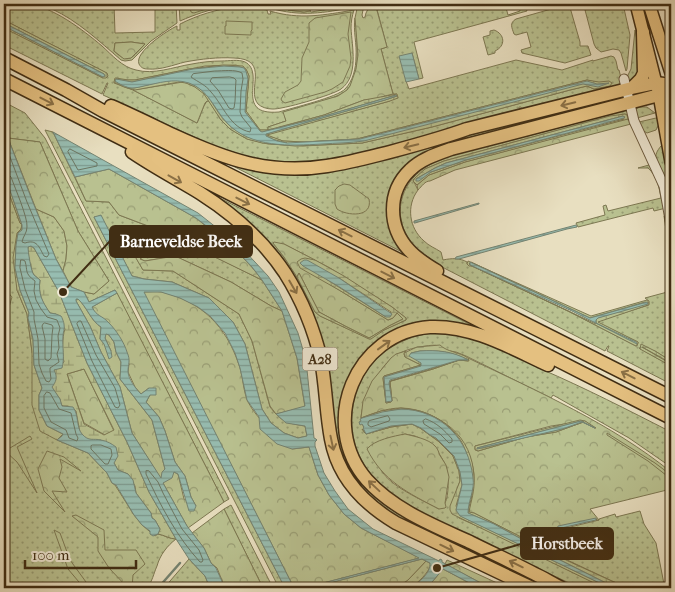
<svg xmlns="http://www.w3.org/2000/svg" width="675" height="592" viewBox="0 0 675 592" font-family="'IM FELL French Canon',serif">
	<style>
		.grass { fill: url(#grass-dots); stroke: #7d7852; fill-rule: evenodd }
		.forest { fill: url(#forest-crowns); stroke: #7d7852; fill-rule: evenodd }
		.wetland { fill: url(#wetland-marsh); stroke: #7d7852; fill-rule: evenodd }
		.pitch { fill: #b9c190; stroke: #7d7852 }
		.water { fill: url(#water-rules); stroke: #758472; fill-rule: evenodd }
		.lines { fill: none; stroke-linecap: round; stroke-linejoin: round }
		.shore { stroke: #6c7662; stroke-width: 1 }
		.stream { stroke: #758472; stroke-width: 2.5 }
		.minor-casing { stroke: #6b5a3f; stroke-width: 11 }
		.major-casing { stroke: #412e14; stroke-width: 14 }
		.highway-casing { stroke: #412e14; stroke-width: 15 }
		.minor { stroke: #f0ead6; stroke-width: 9 }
		.major { stroke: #e4c080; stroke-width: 11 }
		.highway { stroke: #e4c080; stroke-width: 12 }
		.oneway { stroke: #8a7045 }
		.labels { text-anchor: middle; stroke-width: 4; stroke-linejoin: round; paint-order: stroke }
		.shield { fill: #f0ead6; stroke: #76664e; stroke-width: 1 }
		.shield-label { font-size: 14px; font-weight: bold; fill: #412e14 }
		.leader { fill: none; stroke: #412e14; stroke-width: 2 }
		.callout-dot { fill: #412e14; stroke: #f0ead6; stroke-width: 2 }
		.callout { fill: #412e14; stroke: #412e14; stroke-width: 2 }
		.callout-label { font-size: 16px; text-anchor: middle; font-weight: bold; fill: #fff }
	</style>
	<defs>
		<pattern id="grass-dots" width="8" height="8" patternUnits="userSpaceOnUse" patternTransform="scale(1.25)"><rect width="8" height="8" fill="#b9c190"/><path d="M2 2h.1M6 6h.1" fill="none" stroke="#989d74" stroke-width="1.8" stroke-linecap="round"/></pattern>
		<pattern id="forest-crowns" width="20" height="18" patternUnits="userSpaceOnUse" patternTransform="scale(1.25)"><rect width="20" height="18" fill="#b9c190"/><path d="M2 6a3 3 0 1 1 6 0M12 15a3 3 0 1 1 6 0" fill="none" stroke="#989d74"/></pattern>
		<pattern id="wetland-marsh" width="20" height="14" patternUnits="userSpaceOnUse" patternTransform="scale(1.25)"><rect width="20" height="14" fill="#b9c190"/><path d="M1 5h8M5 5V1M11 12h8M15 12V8" fill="none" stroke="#989d74"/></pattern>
		<pattern id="water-rules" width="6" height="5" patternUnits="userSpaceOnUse" patternTransform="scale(1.25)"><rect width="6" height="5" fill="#97bdb1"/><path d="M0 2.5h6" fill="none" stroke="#7d9a8f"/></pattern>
	</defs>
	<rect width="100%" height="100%" fill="#e8dfc0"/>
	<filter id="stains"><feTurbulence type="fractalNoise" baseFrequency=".004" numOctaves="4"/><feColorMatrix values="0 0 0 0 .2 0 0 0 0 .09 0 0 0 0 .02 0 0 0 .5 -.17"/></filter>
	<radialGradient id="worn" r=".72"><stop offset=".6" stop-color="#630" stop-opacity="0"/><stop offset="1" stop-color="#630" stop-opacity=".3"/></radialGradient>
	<path class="grass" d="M 4,4 C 11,4 19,3 27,4 C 52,6 83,30 102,46 C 112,55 122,67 136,70 C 154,75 173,67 192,64 C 202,62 212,61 222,61 C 229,61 238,59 245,62 C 267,73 232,116 279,112 C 292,108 338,97 345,89 C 353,81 356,68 356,57 C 357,44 353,31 355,18 C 357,26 356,36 357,45 C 358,60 357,79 347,90 C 338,99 297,108 284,112 L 286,121 L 268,127 L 268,130 L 260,130 L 246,111 L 249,76 L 246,69 L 236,65 L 205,66 L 135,80 L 128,80 L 115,79 L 114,83 L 133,90 L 197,123 C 201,116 202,107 207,101 L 209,101 L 221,120 L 230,129 L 247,139 L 268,144 L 303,146 L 362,143 L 432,127 L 570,90 L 587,86 L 594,89 L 610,86 L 587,80 L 357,139 L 304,142 L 283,141 L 268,136 L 267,135 L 268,134 L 390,101 L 397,94 L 393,94 L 381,49 L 387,47 L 376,6 L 386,4 L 505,4 L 508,15 L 520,11 L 519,4 L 525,4 L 527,11 L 414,42 L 423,78 L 419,79 L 412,53 L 406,81 L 409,89 L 516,60 L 562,70 L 593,60 L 593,61 L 611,56 L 614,57 L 616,61 L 618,70 L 619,70 L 623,86 L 522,112 L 521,107 L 519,107 L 520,113 L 350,156 L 316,162 L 299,163 L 276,162 L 252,158 L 214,146 L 103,95 L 108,83 L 107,83 L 102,94 L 4,45 L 4,27 L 103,78 L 106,73 L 4,20 Z
		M 51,4 L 114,4 L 115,33 L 155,32 L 155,4 L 176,4 L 177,23 L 151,41 L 132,60 L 125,61 L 121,60 C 99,41 78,21 52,9 ZM 131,42 L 145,44 C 132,57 130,66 114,51 L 115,43 Z
		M 179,4 L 189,4 L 190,9 L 211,7 L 222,4 L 267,4 L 267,8 C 235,2 210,8 180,21 Z
		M 270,4 L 287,4 L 288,10 L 304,12 L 310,11 L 311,12 L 336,8 L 356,4 L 354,7 C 325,13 300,17 270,8 Z
		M 569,4 L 580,42 L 580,46 L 588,46 L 591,55 L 565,63 L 522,53 L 521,50 L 531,47 L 527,32 L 516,35 L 514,34 C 512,28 509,23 516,19 Z
		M 606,4 L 623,4 L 630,35 L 627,69 L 626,71 L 621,53 L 619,50 L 613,49 L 601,52 L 596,48 L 594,44 L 585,10 Z
		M 237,7 L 249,7 L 267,10 L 268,14 L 271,14 L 270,11 C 300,20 324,15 354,10 C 352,16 351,22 351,28 C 352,47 359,76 341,89 C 333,95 281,110 272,109 C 267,109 261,107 258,104 C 246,90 271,59 234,58 C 218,57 201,59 185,62 C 173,65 161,70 148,69 C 144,69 141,68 139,64 C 134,52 168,30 177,26 L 177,30 L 180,30 L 180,24 C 198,15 217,9 237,7 Z
		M 494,30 C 505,34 506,46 495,51 L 495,53 L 488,55 L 483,37 L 490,35 L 490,31 Z
		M 635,30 L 641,59 L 640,72 L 628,84 L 627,77 L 631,69 Z
		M 624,94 L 625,97 L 535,120 L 502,132 L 439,149 L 394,186 L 406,254 L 227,163 L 284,172 Z
		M 4,102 L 25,113 L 45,138 L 229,499 L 224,502 L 115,290 L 89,302 L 84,292 L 94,294 L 109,281 L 78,231 L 40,142 L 8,138 L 4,128 Z
		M 639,107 L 647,107 L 655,113 L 637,118 L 634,110 Z
		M 627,110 L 647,156 L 646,158 L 627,115 L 625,114 L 592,121 L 444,161 L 425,169 L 413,180 L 418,190 C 406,206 409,228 424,241 C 429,246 435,248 441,252 L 443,260 C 452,258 460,258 467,262 L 467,264 L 472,266 L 568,311 L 636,346 L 637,346 L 638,343 L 638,342 L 598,323 L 598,321 L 649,305 L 649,301 L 645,298 L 671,291 L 671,361 L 655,351 L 639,348 L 671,366 L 671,384 L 607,351 L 609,346 L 608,346 L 605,351 L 444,268 C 433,260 420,253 411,242 C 392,217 399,184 426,167 C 444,155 467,152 487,146 C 533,132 581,122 627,110 Z
		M 656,118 L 658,119 L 659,124 L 656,130 L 647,133 L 642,130 L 639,122 Z
		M 45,130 L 53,132 L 86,201 L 109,202 L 119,215 L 179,238 L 208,228 L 217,234 L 193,246 L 262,280 L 282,311 L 271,306 L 231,282 L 175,256 L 145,261 L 140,259 L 158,245 L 118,226 L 143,270 L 173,271 L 239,314 L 252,341 L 270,407 C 282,422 286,423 305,426 L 307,436 L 298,438 L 284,433 L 271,423 L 262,409 L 245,344 L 233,322 L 209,298 L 172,282 L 144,279 L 132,276 L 101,216 L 94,217 L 285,588 L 279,588 Z
		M 663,145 L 671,193 L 671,210 L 656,161 C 655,154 657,151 661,146 Z
		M 649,165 L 654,167 L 666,208 L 654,211 L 653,208 L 578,227 L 576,223 L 605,215 L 603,206 L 606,205 L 608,211 L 661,198 C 659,187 657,176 648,168 L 638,168 Z
		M 4,180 L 20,223 L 22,225 L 21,229 L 17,290 L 27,314 L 32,352 L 57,440 L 88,453 L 107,473 L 112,483 L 115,485 L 134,515 L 142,525 L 155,536 L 158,534 C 164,535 170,539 176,539 C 167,546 160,555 157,566 C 153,575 153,580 147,588 L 4,588 L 4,297 L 5,296 L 4,295 Z
		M 188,182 L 475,327 L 404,330 L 348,387 L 354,465 L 435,527 L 513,575 L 372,504 L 340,462 L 328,387 L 283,265 ZM 273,243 L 284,244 L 330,268 L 392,307 L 406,318 L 406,320 L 384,330 L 370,339 L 320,316 L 315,312 L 292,268 Z
		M 36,209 L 54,217 L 64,231 L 67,246 L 66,259 L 63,271 L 56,259 Z
		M 666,214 L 667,214 L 671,240 L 671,265 L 664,216 Z
		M 432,333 C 472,333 507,353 541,369 C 585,388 628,410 671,432 L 671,467 L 629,438 L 553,395 L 551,398 L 466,356 L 456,352 L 444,350 C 439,344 433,345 426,346 C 382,351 378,375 362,410 L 361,417 L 365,433 L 366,434 L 391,427 L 412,424 L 420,428 L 446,447 L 453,456 L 459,471 L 460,481 L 456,492 L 459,518 L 488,531 L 605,588 L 580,588 C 545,572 511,555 477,539 C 430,516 364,494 353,436 C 350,419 352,400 359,385 C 372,355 400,337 432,333 ZM 405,434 L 415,436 L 435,446 C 438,453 444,460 446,467 C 449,475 449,496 445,503 C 444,506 441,507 439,509 C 422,500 394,488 383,473 C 378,467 375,452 373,444 L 374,444 L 386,439 Z
		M 231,505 L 273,588 L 263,588 L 224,509 Z
		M 640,511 L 644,524 L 656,543 L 664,584 L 665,586 L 671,588 L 627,588 L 550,552 L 548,543 L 550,536 L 558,530 L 599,520 L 599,519 L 615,514 L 616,517 Z
		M 189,559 L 205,576 L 210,588 L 164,588 Z
		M 426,561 L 431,564 C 428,574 419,581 411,588 L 396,588 L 408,580 Z"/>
	<path class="forest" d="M 189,4 L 222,4 L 194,13 L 191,12 Z
		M 287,4 L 352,4 L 352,5 L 323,10 L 322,8 L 311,9 L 310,11 L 304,12 L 288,10 Z
		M 358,4 L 368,4 L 363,10 L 362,15 L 363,18 L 365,17 C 367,5 375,4 386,4 L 376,7 L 387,47 L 381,49 L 393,94 L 385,96 L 376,99 L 364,100 L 324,115 L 268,130 L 268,127 L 286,121 L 283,112 L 338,96 L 347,90 L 350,86 L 356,69 L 358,55 L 355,18 Z
		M 351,12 L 348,34 L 351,58 L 350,66 L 343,82 L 332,89 L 325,92 L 285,103 L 282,101 L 281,99 L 285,92 L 298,85 L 301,81 L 302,58 L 309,42 L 309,23 L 315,18 Z
		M 131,42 L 145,44 L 131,58 L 124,59 L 114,51 L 115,43 Z
		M 183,82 C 194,85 204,91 209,101 L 207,101 L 205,103 L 197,123 L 133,90 Z
		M 625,119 L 628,119 L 631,124 L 455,170 L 430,181 C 425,181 422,186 418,190 L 417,185 L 429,175 L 465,162 Z
		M 8,138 L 40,142 L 78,231 L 109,281 L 94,294 L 84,292 L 71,287 L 63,271 L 66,259 L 67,246 L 64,231 L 54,217 L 36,209 Z
		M 109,169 L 196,218 L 208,228 L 180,238 L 119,215 L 109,202 L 86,201 L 75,177 Z
		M 344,184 L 350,185 L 369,199 C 373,218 347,216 337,209 L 335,204 L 335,190 L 339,186 Z
		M 117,226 L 159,242 L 158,245 L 140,259 L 145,261 L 175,256 L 231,282 L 271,306 L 282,311 L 297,358 L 305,407 L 276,414 L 270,406 L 252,341 L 239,314 L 173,271 L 143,270 Z
		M 217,234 C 234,249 249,262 262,280 L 192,246 Z
		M 274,242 L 284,244 L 315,260 L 308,260 L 326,282 L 385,318 L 388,320 L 393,318 L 397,313 L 403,319 L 389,326 L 371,337 L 369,338 L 345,326 L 319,312 L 299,273 L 297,277 L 284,257 L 273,243 Z
		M 4,288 L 12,297 L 7,314 L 4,314 L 4,303 L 5,297 L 4,295 Z
		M 143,292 C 149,292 156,291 162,292 C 202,302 226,326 239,365 C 243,376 243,391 248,402 C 258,421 277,435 292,449 L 309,447 L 318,475 L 329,495 L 344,514 L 361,528 L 420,558 L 304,588 L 294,588 Z
		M 117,293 L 224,502 L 188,528 L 163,483 L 174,472 L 178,474 L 184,499 L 196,506 L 191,497 L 185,476 L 175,462 L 165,431 L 159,417 L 146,402 L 150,395 L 149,388 L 141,394 L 135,387 L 128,372 L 129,364 L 108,322 L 95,313 L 92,307 Z
		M 76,299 L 78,299 C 87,307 91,321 101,327 L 100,339 L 111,351 L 105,338 L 106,333 L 109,335 L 114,342 L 116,352 L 121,362 L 120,379 L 152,420 L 165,469 L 161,479 L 132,433 L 120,387 L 101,352 L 90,326 L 76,301 Z
		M 406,351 L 404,354 L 405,357 L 421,365 L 384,376 L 383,378 L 386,403 L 391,402 L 392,401 L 390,382 L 391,381 L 433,369 L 459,360 L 468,361 L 468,358 C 537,391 612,424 671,472 L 671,489 L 590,509 L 599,520 L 596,520 L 597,519 L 557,529 L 559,530 L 550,536 L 548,543 L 550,552 L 474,513 L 469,512 C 470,500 475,486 474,474 C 470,438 438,409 401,408 C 387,408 374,413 361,418 L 363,401 L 372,381 L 391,358 L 396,354 ZM 585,421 L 595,428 L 583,422 L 556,432 L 526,437 L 478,451 L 475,450 L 475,446 L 551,426 Z
		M 84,369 L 114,431 L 105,435 L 84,423 L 67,374 Z
		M 405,434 C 413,436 429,439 435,446 C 437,448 438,450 439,453 L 439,454 L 446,465 L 449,477 L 445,503 L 446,507 L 445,508 L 439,509 C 408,493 383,481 367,449 C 374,440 394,436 405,434 Z
		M 30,436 L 32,439 L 17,447 L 37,493 L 17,462 L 5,451 Z
		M 47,451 L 64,457 L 81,471 L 60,459 L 62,467 L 59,478 L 67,492 L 52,491 L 65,512 L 44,491 L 38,469 Z
		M 224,509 L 263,588 L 225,588 L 217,568 L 211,563 L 204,548 L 192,533 Z
		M 76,515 L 104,530 L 105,550 L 136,550 L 145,564 L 133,575 L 132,588 L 128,588 L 109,568 L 98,551 L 98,537 L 72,516 Z
		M 54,530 L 60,533 L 70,560 L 86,582 L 84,588 L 68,569 Z
		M 422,559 L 426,561 L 408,580 L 396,588 L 310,588 Z
		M 447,560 L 508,588 L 490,588 L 445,564 Z
		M 443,569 L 479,588 L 427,588 Z"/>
	<path class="wetland" d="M 4,20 L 107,73 L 108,76 L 106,78 L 103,78 L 4,28 L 4,26 L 103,77 L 104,74 L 4,23 Z
		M 223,65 L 243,66 L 247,71 L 249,76 L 246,111 L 260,130 L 270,130 L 324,115 L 364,100 L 397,94 L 398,98 L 390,101 L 267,135 L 283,141 L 304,142 L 357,139 L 587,80 L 599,82 L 609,81 L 612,83 L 610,86 L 594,89 L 587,86 L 570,90 L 432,127 L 362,143 L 295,146 L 262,143 L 247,139 L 240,135 L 230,129 L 221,120 L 204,94 L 195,87 L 186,83 L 179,82 L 135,90 L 124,87 L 114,82 L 115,78 L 116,78 L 128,80 L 135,80 L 189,69 ZM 214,66 L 240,67 L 245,70 L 248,79 L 246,92 L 245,112 L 260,131 L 262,132 L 311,120 L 396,95 L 397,96 L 385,100 L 266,134 L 266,136 L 272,139 L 287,143 C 266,142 246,140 229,125 C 209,107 211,83 175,80 C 165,79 145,86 134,88 L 129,88 L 115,81 L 116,79 L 132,82 L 184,71 Z
		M 625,114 L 627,115 L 628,119 L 465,162 L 429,175 L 417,185 L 413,181 L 415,178 L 425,169 L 444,161 L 610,116 ZM 623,116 L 624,119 L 466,160 L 431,172 L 416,179 L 435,168 L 446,163 Z
		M 4,173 L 22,225 L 22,230 L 18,233 L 16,245 L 15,268 L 20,290 L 29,313 L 28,319 L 33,339 L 34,365 L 42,388 L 39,395 L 39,410 L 47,426 L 63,434 L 57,440 L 40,431 L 32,405 L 32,352 L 27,314 L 17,290 L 13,258 L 17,233 L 21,229 L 22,225 L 20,223 L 4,180 Z
		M 31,246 L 34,248 L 59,292 L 87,363 L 127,442 L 149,492 L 176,539 C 170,539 164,535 158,534 L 160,529 L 155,520 L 152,518 L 151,513 L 136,493 L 135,486 L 128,474 L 118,470 L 101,440 L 88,440 L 80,433 L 76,411 L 68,406 L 63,406 L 61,404 L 60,399 L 51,387 L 54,370 L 64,362 C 62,354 62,337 65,329 L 56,314 L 50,313 C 42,302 38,295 40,280 C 38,278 36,277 34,275 C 31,272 27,251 28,247 ZM 84,369 L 114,430 L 104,435 L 84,424 L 67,374 Z
		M 305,258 L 315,260 L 344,276 L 392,307 L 406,318 L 406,320 L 384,330 L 371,339 L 369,339 L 320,316 L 315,312 L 297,277 L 299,273 L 319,312 L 345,326 L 369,338 L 371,337 L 389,326 L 403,319 L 397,313 L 393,318 L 388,320 L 339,290 L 300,268 L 297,262 L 301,259 ZM 339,278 L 391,312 L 386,317 L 326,279 Z
		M 468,261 L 591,316 L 647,300 L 649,303 L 648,305 L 598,322 L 638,342 L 638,343 L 636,346 L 630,343 L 568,311 L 472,266 L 469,266 L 467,264 ZM 471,262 L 590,318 L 645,302 L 648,303 L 597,318 L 596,320 L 596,324 L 470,265 L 469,264 Z
		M 641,344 L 655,351 L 671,361 L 671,363 L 642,347 L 671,364 L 671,366 L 640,349 Z
		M 440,345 C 447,352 459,352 468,358 L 469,361 L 459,360 L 433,369 L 391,381 L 390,382 L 392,401 L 391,402 L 386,403 L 383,378 L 384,376 L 421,365 L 405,357 L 404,353 L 417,347 ZM 420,351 C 440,350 449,352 467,359 L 467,360 L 460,360 L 390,381 L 387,402 L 384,377 L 421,366 L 421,363 L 411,353 Z
		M 401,408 C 440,412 473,435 474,478 C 475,490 471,501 469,512 L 474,513 L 568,561 L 627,588 L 616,588 L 554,557 L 494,524 L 468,513 C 468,506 472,500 472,494 C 473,479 469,454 461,441 C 449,422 425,408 402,409 C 388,410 374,416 361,418 L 381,411 Z
		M 580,420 L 585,421 L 596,428 L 595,428 L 583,422 L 556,432 L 526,437 L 478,451 L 475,449 L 475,446 ZM 581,421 L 584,422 L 562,429 L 518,439 L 483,448 L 477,448 Z
		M 412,424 L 421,428 L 430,435 L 436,438 L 448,449 L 455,457 L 460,472 L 462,485 L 456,506 L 461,516 L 610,588 L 605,588 L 594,583 L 452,514 L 450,510 L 450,506 L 460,481 L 459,471 L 453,456 L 437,440 L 420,428 L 412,424 L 391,427 L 366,434 L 362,429 L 365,433 L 391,426 Z
		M 607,433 L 655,463 L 671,475 L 671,479 L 648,461 L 607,435 Z"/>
	<path class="pitch" d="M 226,21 L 252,22 L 252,30 L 251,31 L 251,35 L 225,34 L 225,26 L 226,26 Z"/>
	<path class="water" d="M 4,23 L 104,74 L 105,76 L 103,77 L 95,73 L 4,26 Z
		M 412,53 L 419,79 L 406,82 L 399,56 Z
		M 224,66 L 240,67 L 244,68 L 246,71 L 248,79 L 246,92 L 245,112 L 260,131 L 262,132 L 311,120 L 396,95 L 397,96 L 385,100 L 266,134 L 266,136 L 277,141 L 287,143 L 360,139 L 587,81 L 597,84 L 609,83 L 598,87 L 583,84 L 364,141 C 350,143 336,143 322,144 C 290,146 251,148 227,123 C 214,109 209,90 189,83 C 173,78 159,83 144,86 C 140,87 136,88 132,88 C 127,88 119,84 115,81 L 116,79 L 132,82 L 193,69 Z
		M 623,116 L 625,117 L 624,118 L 466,160 L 431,172 L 419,181 L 416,181 L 416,179 L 435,168 L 446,163 Z
		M 4,128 L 32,200 L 56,259 L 71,287 L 84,292 L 89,302 L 115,290 L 117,293 L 92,307 C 97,317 102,315 109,323 C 116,330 124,342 127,352 C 131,361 128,364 128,371 C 128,379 136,389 141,394 L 149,388 L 156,388 L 156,395 L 150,395 L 146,402 L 159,417 L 165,431 L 175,462 L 185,476 L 191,497 L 196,506 L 194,511 L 189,511 L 178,474 L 174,472 L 172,478 L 163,483 L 187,526 L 204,548 L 211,563 L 216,568 L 225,588 L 210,588 L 205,576 L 189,559 L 176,539 L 149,492 L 127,442 L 87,363 L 59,292 L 34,248 L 31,246 L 28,247 C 28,251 31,272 34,275 C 36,277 38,278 40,280 C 38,294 42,301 50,313 L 56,314 L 61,316 C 62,317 64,323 64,324 C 65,329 63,332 63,336 C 62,347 65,358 62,368 L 54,370 C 58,377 56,382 52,387 L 60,399 L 62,406 L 73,407 C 79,415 76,427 82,434 C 89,442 93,438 101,440 C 107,441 112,444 116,447 L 118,456 L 114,463 L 118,470 L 128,474 L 133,480 L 136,493 L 151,513 L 152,518 L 155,520 L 160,529 L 158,534 L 153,536 L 150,534 L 150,531 L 142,525 L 134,515 L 116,485 L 112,483 L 107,473 L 88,453 L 57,440 L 62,436 L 63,434 L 47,426 L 39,410 L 39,395 L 42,388 L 34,365 L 33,339 L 28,318 L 29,313 L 20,290 L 15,268 L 16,245 L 18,233 L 22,230 L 22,225 L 4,173 ZM 76,299 L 78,299 C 87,307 91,321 101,327 L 100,339 L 104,344 L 109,359 L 112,357 L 111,351 L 105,338 L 106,334 L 109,335 L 114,342 L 116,352 L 121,362 L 120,379 L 152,420 L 165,469 L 162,472 L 161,478 L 132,433 L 120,387 L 101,352 L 90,326 L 76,301 Z
		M 53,132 L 198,213 L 241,247 L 268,276 L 279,292 L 298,333 L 306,360 L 314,438 L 316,439 L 317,440 L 315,442 L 315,446 L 324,473 L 335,491 L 348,509 L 373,529 L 439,561 L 440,559 L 442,560 L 442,562 L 490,588 L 479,588 L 443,569 L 427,588 L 411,588 C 419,582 431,573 430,563 L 422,559 L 310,588 L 304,588 L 419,558 L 361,528 L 344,514 L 329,495 L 318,475 L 309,447 L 292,449 L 277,444 L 260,429 L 259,417 L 247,400 L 240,368 L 235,353 L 225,333 L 210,316 L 198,307 L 180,298 L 161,292 L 144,292 L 294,588 L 285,588 L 94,217 L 101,215 L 132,276 L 144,279 L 172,282 L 209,298 L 233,322 L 245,344 L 262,409 L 271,423 L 284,433 L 298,438 L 307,436 L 305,426 L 286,423 L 276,414 L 305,406 L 297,358 L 282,311 L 262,280 L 252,267 L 238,252 L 213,231 L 196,218 L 109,169 L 75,177 Z
		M 479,203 L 479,204 L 415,223 L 414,223 L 414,221 Z
		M 576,225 L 577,227 L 567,229 L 459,259 L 455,259 L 456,257 Z
		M 304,260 L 307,260 L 339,278 L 392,314 L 390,317 L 386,317 L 338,286 L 303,266 L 300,263 Z
		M 470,262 L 590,318 L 647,302 L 648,304 L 598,318 L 596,320 L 596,323 L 636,342 L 637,344 L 572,311 L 470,265 Z
		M 420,351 C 437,350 453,351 468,360 L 459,360 L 390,380 L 389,383 L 392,401 L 386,402 L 384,377 L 421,366 L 421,363 L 409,356 L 411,353 Z
		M 401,409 C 441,410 469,439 473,478 C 475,490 468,501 468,513 L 494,524 L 554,557 L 616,588 L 610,588 L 460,516 L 456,510 L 462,485 L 460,472 L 454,456 L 436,438 L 430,435 L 421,428 L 412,424 L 391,426 L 366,434 L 363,428 L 364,427 L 362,424 L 360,425 L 359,422 L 361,421 L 360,419 L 362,418 L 382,412 Z
		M 581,421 L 595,428 L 582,422 L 562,429 L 477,449 L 477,448 Z
		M 596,518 L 596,520 L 557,529 L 558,526 Z"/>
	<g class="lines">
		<path class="shore" d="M 215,71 C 223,71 235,69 242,73 L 243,79 L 241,91 L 240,112 L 242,117 L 251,128 L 250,132 C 230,128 223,105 211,92 C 206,85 198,82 191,77 L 193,74 Z
			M 230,77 L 234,78 L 236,80 C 235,89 236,99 234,108 L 232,109 L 229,108 L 218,90 L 210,81 L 212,78 Z
			M 4,141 L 27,202 L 49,254 L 47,257 L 44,256 C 39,247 37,239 25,243 L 22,242 C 23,236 27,233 27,227 C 28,218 15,188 11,177 L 8,174 L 4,174
			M 70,149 L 97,163 L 97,166 L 78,170 L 68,152 Z
			M 21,260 L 23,260 L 25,261 C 28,271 24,273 35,281 L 34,291 L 36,300 L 41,309 L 47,317 L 57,320 L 60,328 L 58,336 L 59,348 L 57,354 L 59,362 L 50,368 L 50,371 L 51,379 L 49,382 L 46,381 L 42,373 L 39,364 L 38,339 L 34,319 L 34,312 L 25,289 L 20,268 Z
			M 79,321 L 81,321 L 96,355 L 115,388 L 120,405 L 118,408 L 115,407 L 92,361 L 77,324 Z
			M 45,323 L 52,325 L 53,327 L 52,335 L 51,358 L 48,361 L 45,359 L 45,339 L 42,326 L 43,324 Z
			M 47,392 L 50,393 L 59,409 L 71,413 L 76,434 L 78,438 L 77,441 L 69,438 L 66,430 L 51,422 L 44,408 L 44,396 Z
			M 388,416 L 390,419 L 389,421 L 371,427 L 368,425 L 368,423 L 369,421 Z
			M 426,419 C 437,423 444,430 452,439 L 452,442 L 449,443 L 440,434 L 424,424 L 423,421 Z
			M 93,445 L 101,445 L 111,449 L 112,455 L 108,464 L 105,464 L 91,449 L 91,446 Z
			M 149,471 L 158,482 L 163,493 L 182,529 L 199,550 L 203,560 L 202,562 L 200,562 C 177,537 160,505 146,474 L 146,471 Z"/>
		<path class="stream" d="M 158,588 L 180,563"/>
		<g class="minor-casing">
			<path id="minor" d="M 624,79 L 634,121 L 664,186 L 671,225"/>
		</g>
		<g class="major-casing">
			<path id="major" d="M 636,4 L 659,95 L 671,162
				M 649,4 L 671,73"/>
		</g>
		<g class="highway-casing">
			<path id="highway" d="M 4,58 L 66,90 L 103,111 L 671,397
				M 4,79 L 671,418
				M 632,88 L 641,79 L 644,73 L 643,32
				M 111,106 C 132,115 152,125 173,135 C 197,146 222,157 248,163 C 273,169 302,170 327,166 C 348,163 370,157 390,152 C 416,145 442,138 467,129 L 632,88 L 656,83 L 671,85
				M 132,152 C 154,167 177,179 200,193 C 233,214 263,240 285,273 C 302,300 314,329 321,360 C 326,387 326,413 331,439 C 338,478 364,504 396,523 L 532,588
				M 437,271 C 427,265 417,259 409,250 C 388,227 387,192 410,170 C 421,159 437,154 451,149 L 659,95 L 671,88
				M 548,365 C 511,348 472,325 430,327 C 355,332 318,424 367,480 C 394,510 435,526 470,542 C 492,553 514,563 535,574 C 544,578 553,584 562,588"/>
		</g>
		<use href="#minor" class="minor"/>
		<use href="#major" class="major"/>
		<use href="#highway" class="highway"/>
	</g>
	<defs><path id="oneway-shaft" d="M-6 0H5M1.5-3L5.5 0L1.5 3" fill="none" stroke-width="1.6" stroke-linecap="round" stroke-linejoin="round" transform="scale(1.25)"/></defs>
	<g class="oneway">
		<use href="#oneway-shaft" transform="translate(47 101) rotate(27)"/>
		<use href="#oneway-shaft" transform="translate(568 104) rotate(166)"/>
		<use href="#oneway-shaft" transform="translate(411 146) rotate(166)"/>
		<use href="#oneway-shaft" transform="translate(175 179) rotate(29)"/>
		<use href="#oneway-shaft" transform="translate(243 201) rotate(27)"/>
		<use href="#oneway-shaft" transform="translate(345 233) rotate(-153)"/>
		<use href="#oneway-shaft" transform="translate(388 275) rotate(27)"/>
		<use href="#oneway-shaft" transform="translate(293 287) rotate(60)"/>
		<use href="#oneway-shaft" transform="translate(384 345) rotate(-36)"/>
		<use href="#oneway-shaft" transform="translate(628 375) rotate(-153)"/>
		<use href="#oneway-shaft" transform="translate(332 443) rotate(78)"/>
		<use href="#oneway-shaft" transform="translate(374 486) rotate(-137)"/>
		<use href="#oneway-shaft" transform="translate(447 548) rotate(26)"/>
		<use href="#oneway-shaft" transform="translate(516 564) rotate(-154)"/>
	</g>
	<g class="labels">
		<rect class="shield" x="302.5" y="347.5" width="35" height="23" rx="4"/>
		<g class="shield-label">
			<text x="320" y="364">A28</text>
		</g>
	</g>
	<path class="leader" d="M63 292L110 241M437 568L521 544"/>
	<g class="callout-dot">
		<circle cx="63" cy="292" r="5"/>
		<circle cx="437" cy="568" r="5"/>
	</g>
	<g class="callout">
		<rect x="110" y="226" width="142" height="31" rx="5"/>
		<rect x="521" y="528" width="92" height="31" rx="5"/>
	</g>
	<g class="callout-label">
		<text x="181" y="247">Barneveldse Beek</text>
		<text x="567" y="549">Horstbeek</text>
	</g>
	<rect width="675" height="592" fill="none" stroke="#e8dfc0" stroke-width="20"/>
	<rect x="5" y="5" width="665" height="582" fill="none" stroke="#412e14" stroke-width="2.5"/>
	<rect x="10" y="10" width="655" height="572" fill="none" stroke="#412e14"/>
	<path d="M25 560v8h111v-8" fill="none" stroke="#412e14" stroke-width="2.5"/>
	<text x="32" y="560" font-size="15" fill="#412e14" stroke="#f0ead6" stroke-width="4" paint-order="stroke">100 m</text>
	<rect width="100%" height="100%" filter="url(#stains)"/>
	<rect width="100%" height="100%" fill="url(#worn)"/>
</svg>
